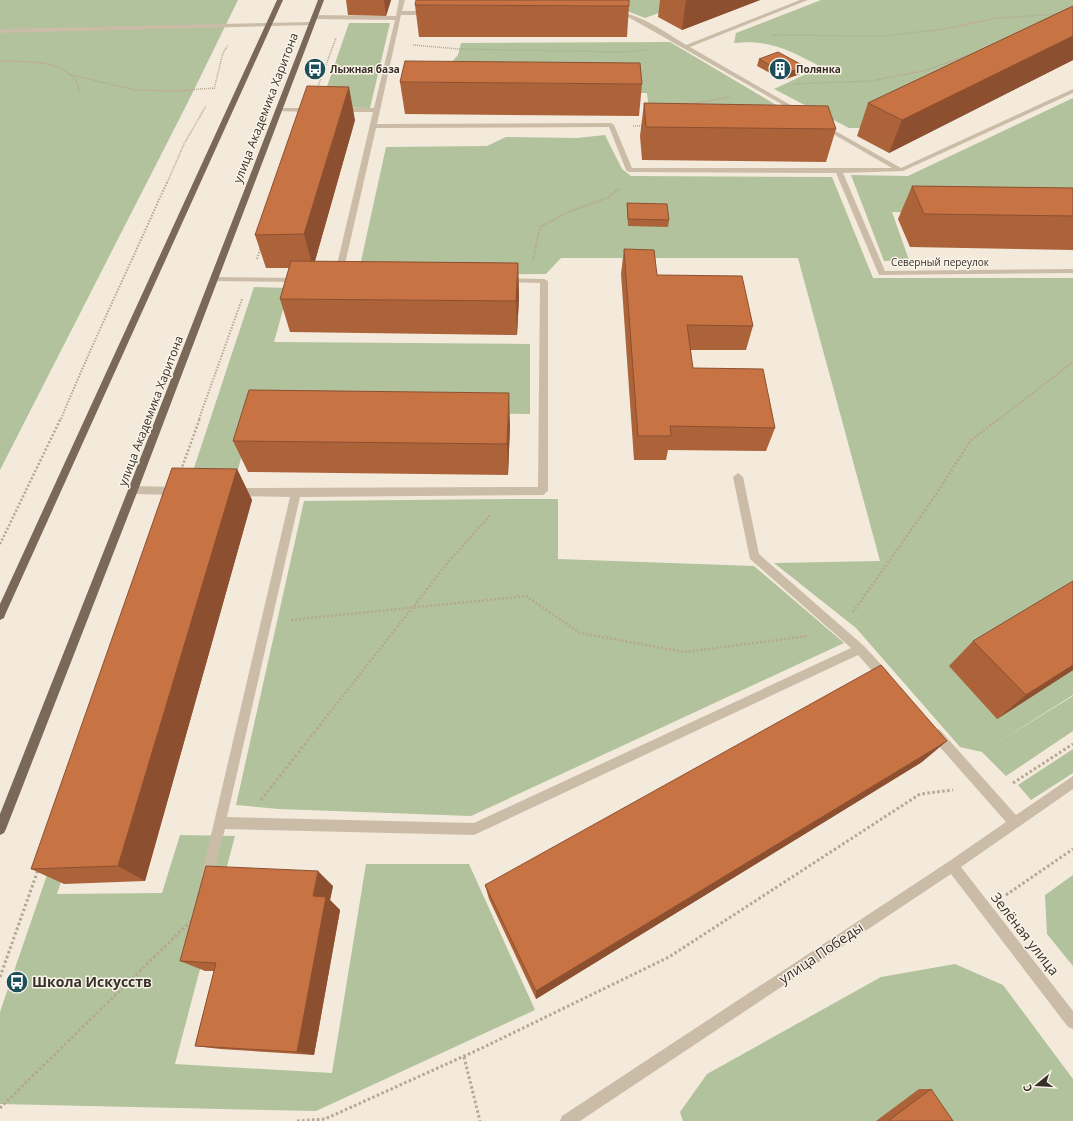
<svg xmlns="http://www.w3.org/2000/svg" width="1073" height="1121" viewBox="0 0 1073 1121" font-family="'Open Sans',sans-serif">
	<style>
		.green { fill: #b1c29c }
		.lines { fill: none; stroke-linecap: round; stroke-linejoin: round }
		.path-far3 { stroke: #b7a692; stroke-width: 1.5; stroke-dasharray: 1 1; stroke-linecap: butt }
		.path-far2 { stroke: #b7a692; stroke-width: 2; stroke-dasharray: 1.5 1.5; stroke-linecap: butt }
		.path-far1 { stroke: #b7a692; stroke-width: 2.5; stroke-dasharray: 2 2; stroke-linecap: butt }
		.path { stroke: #b7a692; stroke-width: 3; stroke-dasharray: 2.5 2.5; stroke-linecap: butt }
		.minor { fill: #cbbca8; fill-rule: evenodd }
		.major { fill: #7a6859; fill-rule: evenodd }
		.wall { fill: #ac633a }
		.shaded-wall { fill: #8c5030 }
		.building { fill: #c87344; stroke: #8c5030 }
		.labels { text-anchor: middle; stroke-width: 3; stroke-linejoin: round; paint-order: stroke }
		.far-poi-label { font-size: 10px; font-weight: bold; fill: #372f28; stroke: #faf4e9; text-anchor: start }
		.far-street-label { font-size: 10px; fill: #372f28; stroke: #faf4e9 }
		.street-label { font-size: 12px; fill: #372f28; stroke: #faf4e9 }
		.near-street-label { font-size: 14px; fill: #372f28; stroke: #faf4e9 }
		.near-poi-label { font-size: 14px; font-weight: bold; fill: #372f28; stroke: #faf4e9; text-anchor: start }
	</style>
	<rect width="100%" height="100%" fill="#f3eadc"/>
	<path class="green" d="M 0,0 L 238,0 L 188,102 L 0,470 Z
		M 587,0 L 695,0 L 645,18 L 622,9 Z
		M 821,0 L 1073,0 L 1073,32 L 861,128 L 849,128 L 774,89 L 821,67 C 791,51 769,39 734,43 L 736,33 Z
		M 349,23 L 390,23 L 370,108 L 320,107 Z
		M 670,42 L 822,132 L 651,132 L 647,93 L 409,90 L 452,62 L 458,55 L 461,43 Z
		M 1073,98 L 1073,218 L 892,212 L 909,260 L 884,261 L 851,175 L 908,176 Z
		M 605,135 L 622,169 L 631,176 L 832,177 L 873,278 L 1073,278 L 1073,695 L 1000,741 L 1073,696 L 1073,731 L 1006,776 L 982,752 L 960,747 L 856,628 L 774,563 L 880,561 L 798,258 L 561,258 L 546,274 L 358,275 L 386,147 L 487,146 L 506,137 L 577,138 Z
		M 254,287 L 289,288 L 274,342 L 530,344 L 530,414 L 254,411 L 237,473 L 193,471 Z
		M 176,499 L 186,500 L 57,894 L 162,893 L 180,835 L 235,836 L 175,1064 L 332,1073 L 366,864 L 469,864 L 535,1010 L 316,1111 L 0,1104 L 0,1012 Z
		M 515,499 L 558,499 L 558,559 L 754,566 L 844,643 L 471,816 L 279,809 L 236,805 L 304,501 Z
		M 1073,749 L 1073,773 L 1031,800 L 1018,785 Z
		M 1073,875 L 1073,966 L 1047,934 L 1045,895 Z
		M 955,964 L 1003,985 L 1073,1079 L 1073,1121 L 683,1121 L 680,1112 L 707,1074 L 881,977 Z"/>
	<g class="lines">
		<path class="path-far3" d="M 773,35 L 887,36 L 944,29 L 997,18 L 1059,14
			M 413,45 L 459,49 L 624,52 L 647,50
			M 0,61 C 23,62 56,59 74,78 C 77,82 78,87 80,92
			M 68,74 L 135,90 L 175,91 L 214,88
			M 793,84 L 871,81 L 927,70 L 976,52
			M 214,89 L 223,53 L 228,45
			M 317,89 L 336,38
			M 690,104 L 730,97
			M 633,126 L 641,126 L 644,124
			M 167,183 L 184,144 L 206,106"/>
		<path class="path-far2" d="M 257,259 L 261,247
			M 533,260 L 540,227 L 568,212 L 607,198 L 620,188
			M 61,419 C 94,339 132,261 167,182
			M 199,419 L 242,299
			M 999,419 L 1073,362"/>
		<path class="path-far1" d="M 181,470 L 200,418
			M 0,544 L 61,418
			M 853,612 L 931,502 L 971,440 L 1000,418
			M 291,620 L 526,596 L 580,633 L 685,652 L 808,636
			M 320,725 L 450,560 L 491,514"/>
		<path class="path" d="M 1013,783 L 1073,744
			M 261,800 L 321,724
			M 1006,895 L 1073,849
			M 0,977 L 38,870
			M 464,1057 L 480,1121
			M 0,1108 L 193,919
			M 297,1121 L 325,1119 L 482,1048 L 669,957 L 920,794 L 953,790"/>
		<path class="minor" d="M 399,0 L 405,0 L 402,11 L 429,11 L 432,13 L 429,15 L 401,15 L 377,124 L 611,123 L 614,125 L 632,168 L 892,168 L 821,127 L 821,125 L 823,124 L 901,168 L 1073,89 L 1073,93 L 903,171 L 843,173 L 885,271 L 1073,269 L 1073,273 L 879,275 L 836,173 L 629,172 L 626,170 L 609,127 L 376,128 L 343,273 L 342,275 L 336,275 L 335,273 L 373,112 L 340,112 L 337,110 L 340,108 L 374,108 L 395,20 L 314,19 L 311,17 L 314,15 L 396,16 Z
			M 800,0 L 808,0 L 690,47 L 801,111 L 802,112 L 799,114 L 630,18 L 612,15 C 628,5 671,36 686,45 Z
			M 313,22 L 313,24 L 311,25 L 0,33 L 0,29 Z
			M 279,108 L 312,108 L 315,110 L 312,112 L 277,111 L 277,109 Z
			M 211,277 L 298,278 L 302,280 L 298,282 L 214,281 L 211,281 Z
			M 502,278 L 544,279 L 548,281 L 548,491 L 543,495 L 300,497 L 227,817 L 474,823 L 851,648 L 750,559 L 733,477 L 738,473 L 743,477 L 759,554 L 864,646 L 889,673 L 890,677 L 889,681 L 885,682 L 881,681 L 858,655 L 474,835 L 225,829 L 211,882 L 207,884 L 203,882 L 201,878 L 290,497 L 234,496 L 229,492 L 234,488 L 538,487 L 540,283 L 505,282 L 502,282 Z
			M 133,486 L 176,487 L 181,491 L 176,495 L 133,494 L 128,490 Z
			M 936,729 L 940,730 L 1016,815 L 1073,776 L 1073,789 L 961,867 L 1073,1011 L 1073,1029 L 1068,1027 L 951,874 L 580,1121 L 560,1121 L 562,1116 L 948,862 L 1006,822 L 932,738 L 930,734 L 932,730 Z"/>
		<path class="major" d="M 277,0 L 283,0 L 5,615 L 4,618 L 0,620 L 0,604 Z
			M 318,0 L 324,0 L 138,490 L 6,829 L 4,833 L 0,835 L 0,814 L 128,490 Z"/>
	</g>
	<path class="wall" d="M 346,0 L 391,0 L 386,16 L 348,15 Z
		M 660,0 L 760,0 L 682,30 L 658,17 Z
		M 415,5 L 629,6 L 627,37 L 419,37 Z
		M 1073,6 L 1073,60 L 889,153 L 857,136 L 868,103 Z
		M 759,59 L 803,73 L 783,80 L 757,66 Z
		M 400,82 L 642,84 L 639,116 L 405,114 Z
		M 644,103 L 836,129 L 826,162 L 642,160 L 640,136 Z
		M 355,120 L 315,261 L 518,263 L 519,297 L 517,335 L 290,332 L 280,299 L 289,268 L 266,268 L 255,235 Z
		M 912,186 L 1073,188 L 1073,250 L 910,247 L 898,219 Z
		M 627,203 L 669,220 L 668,227 L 628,226 L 627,209 Z
		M 624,249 L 657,275 L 753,326 L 746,350 L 690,350 L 693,368 L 775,428 L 766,451 L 668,450 L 666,460 L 634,460 L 621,274 Z
		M 510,425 L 508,475 L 248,472 L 233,441 Z
		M 237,469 L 252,500 L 145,881 L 64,884 L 31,869 Z
		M 973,641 L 1073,670 L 997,719 L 949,666 Z
		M 922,762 L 536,999 L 489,899 L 485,885 Z
		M 333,886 L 330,900 L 340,910 L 314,1055 L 220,1049 L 195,1046 L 214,971 L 205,971 L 180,961 Z
		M 919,1089 L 931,1089 L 953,1121 L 876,1121 Z"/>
	<path class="shaded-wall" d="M 384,0 L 391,0 L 386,16 Z
		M 686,0 L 760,0 L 682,30 Z
		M 1073,36 L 1073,60 L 889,153 L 902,120 Z
		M 804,66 L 803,73 L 783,80 L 785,74 Z
		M 349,87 L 355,120 L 313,268 L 304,234 Z
		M 518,263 L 519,297 L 517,335 L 516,301 Z
		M 509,393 L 510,425 L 508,475 L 507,444 Z
		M 237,469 L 252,500 L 145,881 L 118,866 Z
		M 1073,665 L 1073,670 L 997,719 L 1026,695 Z
		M 947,741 L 922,762 L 536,999 L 536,991 Z
		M 318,871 L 333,886 L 330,900 L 340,910 L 314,1055 L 297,1052 L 313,896 Z"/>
	<path class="building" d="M 416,0 L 629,0 L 629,6 L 415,5 Z
		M 1073,6 L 1073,36 L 902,120 L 868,103 Z
		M 778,52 L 804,66 L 785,74 L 759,59 Z
		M 405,61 L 640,63 L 642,84 L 400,82 Z
		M 307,86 L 349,87 L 304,234 L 255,235 Z
		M 644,103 L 828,106 L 836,129 L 646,127 Z
		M 912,186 L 1073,188 L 1073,216 L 924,214 Z
		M 627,203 L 667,204 L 669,220 L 628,219 Z
		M 624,249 L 654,250 L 657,275 L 742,276 L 753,326 L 687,325 L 693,368 L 763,369 L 775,428 L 670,426 L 671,436 L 638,436 Z
		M 291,261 L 518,263 L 516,301 L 280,299 Z
		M 249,390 L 509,393 L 507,444 L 233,441 Z
		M 172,468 L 237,469 L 118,866 L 31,869 Z
		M 1073,581 L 1073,665 L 1026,695 L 973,641 Z
		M 881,665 L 947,741 L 536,991 L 485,885 Z
		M 206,866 L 318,871 L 313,896 L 326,897 L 297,1052 L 195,1046 L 216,963 L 180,961 Z
		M 931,1089 L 953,1121 L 888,1121 Z"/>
	<defs>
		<g id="bus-disc" transform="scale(1.15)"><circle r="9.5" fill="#1d4f5a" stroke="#faf4e9"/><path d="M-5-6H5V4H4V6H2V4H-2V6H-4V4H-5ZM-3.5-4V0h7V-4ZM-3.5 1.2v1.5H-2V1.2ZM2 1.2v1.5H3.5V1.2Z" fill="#fff"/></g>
		<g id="building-disc" transform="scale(1.15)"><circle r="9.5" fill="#1d4f5a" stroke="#faf4e9"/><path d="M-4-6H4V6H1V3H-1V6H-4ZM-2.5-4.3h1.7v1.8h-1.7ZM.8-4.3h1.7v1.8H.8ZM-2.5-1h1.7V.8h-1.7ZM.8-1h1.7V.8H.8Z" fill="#fff"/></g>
	</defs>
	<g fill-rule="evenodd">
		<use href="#bus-disc" x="315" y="69"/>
		<use href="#building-disc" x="780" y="69"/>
		<use href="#bus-disc" x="17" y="982"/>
	</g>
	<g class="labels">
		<g class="far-poi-label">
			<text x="330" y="73">Лыжная база</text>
			<text x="796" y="73">Полянка</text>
		</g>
		<g class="far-street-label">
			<text x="940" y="266">Северный переулок</text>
		</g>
		<g class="street-label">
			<text transform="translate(266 108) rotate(-69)" y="4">улица Академика Харитона</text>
			<text transform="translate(151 411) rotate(-69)" y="4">улица Академика Харитона</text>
		</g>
		<g class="near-street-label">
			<text transform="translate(1025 934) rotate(52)" y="5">Зелёная улица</text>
			<text transform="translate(821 953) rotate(-34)" y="5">улица Победы</text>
		</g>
		<g class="near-poi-label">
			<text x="32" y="987">Школа Искусств</text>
		</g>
	</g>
	<g transform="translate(1037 1085) rotate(252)" stroke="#faf4e9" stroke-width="3" paint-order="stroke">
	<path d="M0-3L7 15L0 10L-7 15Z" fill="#372f28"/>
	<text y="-6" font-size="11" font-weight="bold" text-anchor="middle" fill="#372f28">С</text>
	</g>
</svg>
